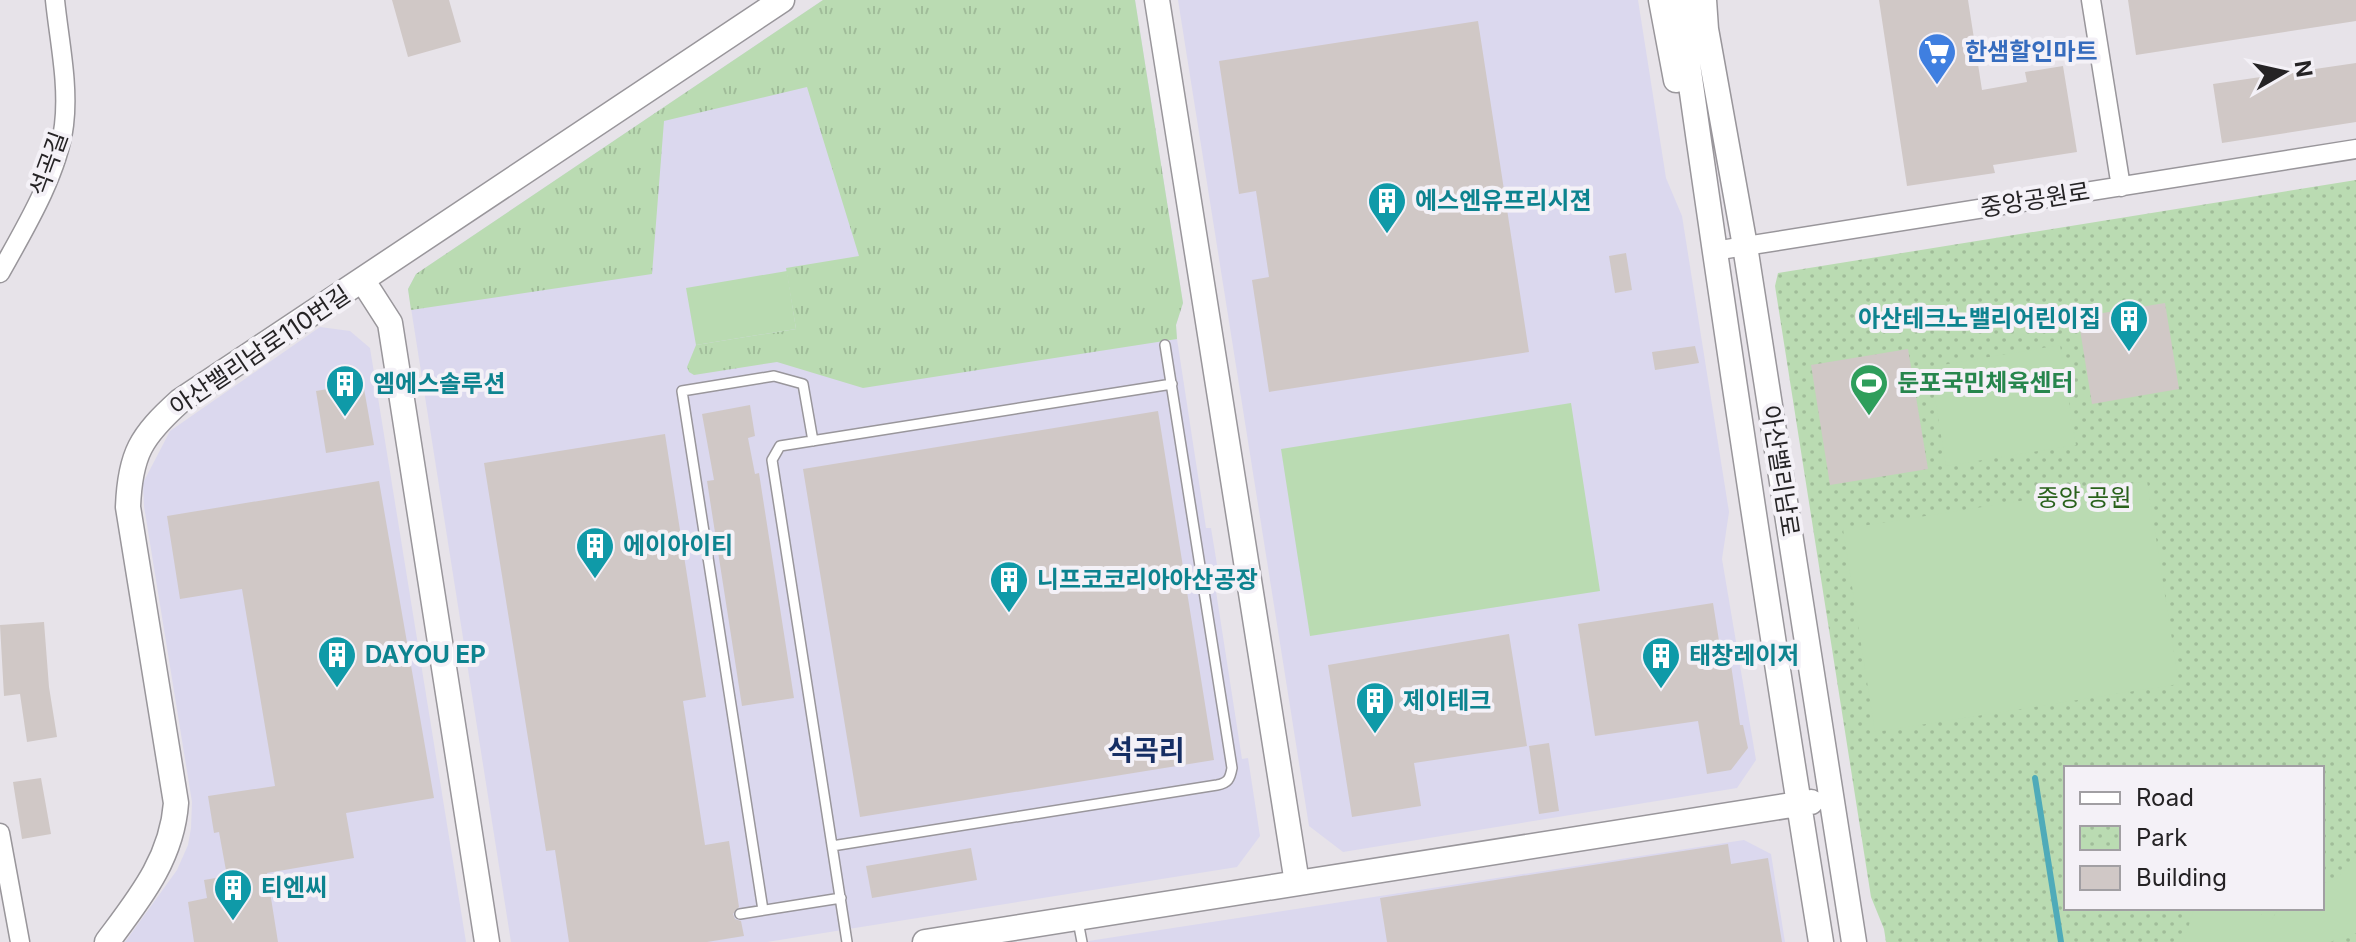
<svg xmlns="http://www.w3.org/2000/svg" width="2356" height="942" viewBox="0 0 2356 942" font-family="Inter,'Noto Sans KR',sans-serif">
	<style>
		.industrial { fill: #dbd8ee }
		.grass { fill: url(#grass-tufts) }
		.park { fill: url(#park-dots); fill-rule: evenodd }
		.garden { fill: #badbb2 }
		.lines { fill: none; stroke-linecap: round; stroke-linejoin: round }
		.stream { stroke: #4fabb9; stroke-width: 6 }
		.building { fill: #d0c8c6 }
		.service-casing { stroke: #99969b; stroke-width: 12 }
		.minor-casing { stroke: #99969b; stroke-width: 21 }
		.tertiary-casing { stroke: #99969b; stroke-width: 27 }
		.service { stroke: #fff; stroke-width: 9 }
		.minor { stroke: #fff; stroke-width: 18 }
		.tertiary { stroke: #fff; stroke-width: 24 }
		.labels { text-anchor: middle; stroke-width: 8; stroke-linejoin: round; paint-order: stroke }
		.shop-label { font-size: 24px; font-weight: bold; fill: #366cbe; stroke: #f4f1f7; text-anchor: start }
		.street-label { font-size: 24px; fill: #252325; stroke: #f4f1f7 }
		.culture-label { font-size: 24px; font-weight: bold; fill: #0d838f; stroke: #f4f1f7; text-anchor: start }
		.leisure-label { font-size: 24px; font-weight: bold; fill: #27864d; stroke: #f4f1f7; text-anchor: start }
		.park-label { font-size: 24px; fill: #29621b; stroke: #f4f1f7 }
		.quarter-label { font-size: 28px; font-weight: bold; fill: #152e64; stroke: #f4f1f7 }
	</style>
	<defs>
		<pattern id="grass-tufts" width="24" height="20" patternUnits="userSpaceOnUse" patternTransform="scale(2)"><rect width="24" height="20" fill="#badbb2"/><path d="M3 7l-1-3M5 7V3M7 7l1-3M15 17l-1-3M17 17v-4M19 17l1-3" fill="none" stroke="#a0bc99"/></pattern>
		<pattern id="park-dots" width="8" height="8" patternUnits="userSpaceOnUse" patternTransform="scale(2)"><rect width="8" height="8" fill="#badbb2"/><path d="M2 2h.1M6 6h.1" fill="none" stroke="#a0bc99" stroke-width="1.8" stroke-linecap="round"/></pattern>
	</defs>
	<rect width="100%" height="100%" fill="#e7e3e9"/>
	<path class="industrial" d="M 823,0 L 1135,0 L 1183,303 L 1176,325 L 1177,339 L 1206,528 L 1211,528 L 1220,583 L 1215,585 L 1242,759 L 1248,758 L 1260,836 L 1237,867 L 767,942 L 511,942 L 408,289 L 416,274 Z
		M 1178,0 L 1638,0 L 1666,178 L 1682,216 L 1729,512 L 1722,559 L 1756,760 L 1737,788 L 1343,852 L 1309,826 Z
		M 320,327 L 350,331 L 370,348 L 466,942 L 125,942 L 177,870 L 188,845 L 191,828 L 192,802 L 144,506 L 143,483 L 170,431 Z
		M 1744,840 L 1771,854 L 1785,942 L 1082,942 Z"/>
	<path class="grass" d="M 823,0 L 1135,0 L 1183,303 L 1176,325 L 1177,339 L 863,388 L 777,362 L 694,375 L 689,372 L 687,367 L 696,345 L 796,329 L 786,268 L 859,256 L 807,87 L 664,121 L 652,274 L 411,310 L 408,289 L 416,274 Z"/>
	<path class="park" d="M 2356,180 L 2356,942 L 1886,942 L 1884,929 L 1871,897 L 1775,286 L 1778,273 ZM 2066,768 L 2322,768 L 2322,908 L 2066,908 Z"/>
	<path class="garden" d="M 787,271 L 796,329 L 696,345 L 686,288 Z
		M 2060,345 L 2076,445 L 1946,466 L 1930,367 Z
		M 1571,403 L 1600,591 L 1310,636 L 1281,449 Z
		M 2147,481 L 2179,684 L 1875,732 L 1843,529 Z
		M 2356,855 L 2356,933 L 2330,942 L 2184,942 L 2194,908 L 2254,908 L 2270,922 L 2279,908 L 2322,908 L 2322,884 L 2338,878 Z"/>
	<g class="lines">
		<path class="stream" d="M 2035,778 L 2061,942"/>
	</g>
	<path class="building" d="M 392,0 L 449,0 L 461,42 L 408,57 Z
		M 1879,0 L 1968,0 L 1982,90 L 2027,82 L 2025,72 L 2063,66 L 2077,152 L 1993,165 L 1995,173 L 1907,186 Z
		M 2128,0 L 2356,0 L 2356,21 L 2136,55 Z
		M 1478,21 L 1529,352 L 1269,392 L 1252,280 L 1269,277 L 1256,191 L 1239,194 L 1219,61 Z
		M 2356,63 L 2356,122 L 2222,143 L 2213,84 Z
		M 1626,253 L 1632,290 L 1615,293 L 1609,256 Z
		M 2165,303 L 2179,389 L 2092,404 L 2078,317 Z
		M 1695,346 L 1699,363 L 1655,370 L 1652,352 Z
		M 1908,349 L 1928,469 L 1830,485 L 1811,365 Z
		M 363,383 L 374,445 L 326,453 L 316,391 Z
		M 750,405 L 755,436 L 748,438 L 755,474 L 759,473 L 794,698 L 742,706 L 707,481 L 714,480 L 702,414 Z
		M 1158,411 L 1214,760 L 860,817 L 803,469 Z
		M 665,434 L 706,697 L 683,701 L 705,845 L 729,841 L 739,907 L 733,914 L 735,919 L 741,921 L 744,936 L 707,942 L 569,942 L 555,850 L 546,851 L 484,463 Z
		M 379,481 L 434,798 L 346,813 L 354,858 L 267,873 L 278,942 L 194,942 L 188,902 L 207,898 L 204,880 L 227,876 L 219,832 L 214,833 L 208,796 L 275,786 L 242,589 L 180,599 L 167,516 Z
		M 1713,603 L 1723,666 L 1731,665 L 1740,725 L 1743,725 L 1748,748 L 1731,770 L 1707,774 L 1698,721 L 1595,736 L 1578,624 Z
		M 44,622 L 49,687 L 57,737 L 27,742 L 20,694 L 4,696 L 0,625 Z
		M 1509,634 L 1527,746 L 1414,763 L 1421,806 L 1352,817 L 1328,665 Z
		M 1549,743 L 1559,811 L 1539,814 L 1529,746 Z
		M 41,778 L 51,834 L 22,839 L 13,782 Z
		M 1728,844 L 1731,864 L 1768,858 L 1782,942 L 1387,942 L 1380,898 Z
		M 971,848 L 977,880 L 872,898 L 866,866 Z"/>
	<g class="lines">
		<g class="service-casing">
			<path id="service" d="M 832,846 L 1217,785 C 1228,783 1230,779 1232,768 L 1165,345
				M 763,910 L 682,391 L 774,376 L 803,384 L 813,441
				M 740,914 L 841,898
				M 1078,921 L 1082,942
				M 847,942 L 772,460 L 780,446 L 1172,384"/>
		</g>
		<g class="minor-casing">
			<path id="minor" d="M 2091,0 L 2121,187
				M 1714,251 L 2356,149
				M 0,273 C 24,230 58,174 64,125 C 69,84 59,40 55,0
				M 0,833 L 20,942"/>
		</g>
		<g class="tertiary-casing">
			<path id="tertiary" d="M 1157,0 L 1297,883
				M 1661,0 L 1676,80
				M 1684,0 L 1683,29 C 1726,334 1772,638 1821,942
				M 1704,0 L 1706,29 L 1745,246 L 1854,942
				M 363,281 L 390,323 L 487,942
				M 107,942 C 139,899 172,859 176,803 L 128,507 C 130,454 141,436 180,401 L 782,0
				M 925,942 L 1811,802"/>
		</g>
		<use href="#service" class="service"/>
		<use href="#minor" class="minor"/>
		<use href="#tertiary" class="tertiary"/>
	</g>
	<defs>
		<g id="supermarket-pin" transform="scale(2)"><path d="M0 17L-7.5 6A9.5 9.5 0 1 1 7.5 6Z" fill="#3f7fe0" stroke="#f4f1f7"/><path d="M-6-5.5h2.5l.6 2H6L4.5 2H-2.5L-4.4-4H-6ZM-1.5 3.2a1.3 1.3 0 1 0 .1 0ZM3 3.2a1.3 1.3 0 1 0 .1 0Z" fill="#fff"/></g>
		<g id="building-pin" transform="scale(2)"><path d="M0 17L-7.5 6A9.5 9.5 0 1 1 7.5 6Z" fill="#0f9aa8" stroke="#f4f1f7"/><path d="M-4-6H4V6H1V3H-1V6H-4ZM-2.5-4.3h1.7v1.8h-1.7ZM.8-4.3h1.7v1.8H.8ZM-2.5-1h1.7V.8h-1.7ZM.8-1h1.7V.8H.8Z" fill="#fff"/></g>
		<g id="stadium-pin" transform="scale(2)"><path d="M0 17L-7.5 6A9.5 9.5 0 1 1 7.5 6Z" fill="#2e9e5b" stroke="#f4f1f7"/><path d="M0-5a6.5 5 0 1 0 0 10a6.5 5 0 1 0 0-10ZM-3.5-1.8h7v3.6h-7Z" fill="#fff"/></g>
	</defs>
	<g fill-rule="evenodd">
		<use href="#supermarket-pin" x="1937" y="52"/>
		<use href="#building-pin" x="1387" y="201"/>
		<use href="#building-pin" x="2129" y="319"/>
		<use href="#stadium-pin" x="1869" y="383"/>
		<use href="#building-pin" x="345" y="384"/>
		<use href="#building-pin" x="595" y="546"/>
		<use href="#building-pin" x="1009" y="580"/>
		<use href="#building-pin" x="337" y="655"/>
		<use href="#building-pin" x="1661" y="656"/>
		<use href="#building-pin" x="1375" y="701"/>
		<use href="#building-pin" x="233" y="888"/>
	</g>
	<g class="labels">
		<g class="shop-label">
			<text x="1965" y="60">한샘할인마트</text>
		</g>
		<g class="street-label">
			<text transform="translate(49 164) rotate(-70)" y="8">석곡길</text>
			<text transform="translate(2035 200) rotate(-9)" y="8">중앙공원로</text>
			<text transform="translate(260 351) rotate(-34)" y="8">아산밸리남로110번길</text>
			<text transform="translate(1780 471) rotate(81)" y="8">아산밸리남로</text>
		</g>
		<g class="culture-label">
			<text x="1415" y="209">에스엔유프리시젼</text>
			<text x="2101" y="327" text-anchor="end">아산테크노밸리어린이집</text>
			<text x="373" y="392">엠에스솔루션</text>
			<text x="623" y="554">에이아이티</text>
			<text x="1037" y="588">니프코코리아아산공장</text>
			<text x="365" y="663">DAYOU EP</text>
			<text x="1689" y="664">태창레이저</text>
			<text x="1403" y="709">제이테크</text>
			<text x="261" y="896">티엔씨</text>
		</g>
		<g class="leisure-label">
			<text x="1897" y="391">둔포국민체육센터</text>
		</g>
		<g class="park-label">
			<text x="2084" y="506">중앙 공원</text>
		</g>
		<g class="quarter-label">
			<text x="1146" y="760">석곡리</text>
		</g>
	</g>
	<rect x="2064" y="766" width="260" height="144" fill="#f4f1f7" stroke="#a19fa3" stroke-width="2"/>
	<rect x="2080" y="792" width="40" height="12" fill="#ffffff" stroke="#a19fa3" stroke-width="2"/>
	<text x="2136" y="806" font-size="24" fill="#252325">Road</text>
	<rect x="2080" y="826" width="40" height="24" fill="url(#park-dots)" stroke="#a19fa3" stroke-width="2"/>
	<text x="2136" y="846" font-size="24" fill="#252325">Park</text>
	<rect x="2080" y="866" width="40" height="24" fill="#d0c8c6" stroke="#a19fa3" stroke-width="2"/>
	<text x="2136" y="886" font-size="24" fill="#252325">Building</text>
	<g transform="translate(2284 72) rotate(81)" stroke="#f4f1f7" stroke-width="6" paint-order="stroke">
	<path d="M0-6L14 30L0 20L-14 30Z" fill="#252325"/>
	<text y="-12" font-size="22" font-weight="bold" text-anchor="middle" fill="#252325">N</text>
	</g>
</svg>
